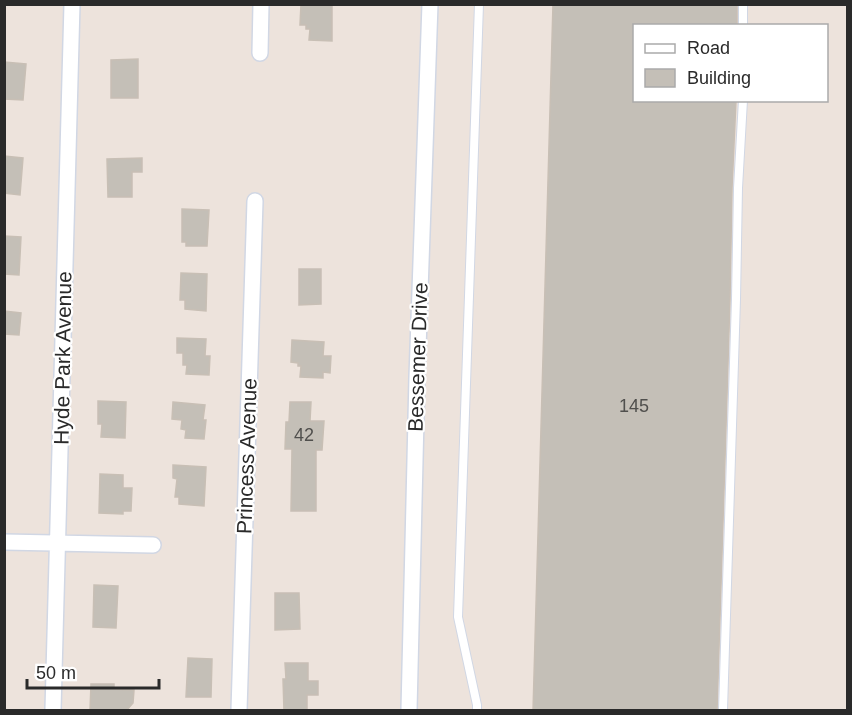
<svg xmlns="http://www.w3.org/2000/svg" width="852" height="715" viewBox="0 0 852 715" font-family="Arial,sans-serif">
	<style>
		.building { fill: #c4bfb7; stroke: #c8bfb5; stroke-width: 1.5 }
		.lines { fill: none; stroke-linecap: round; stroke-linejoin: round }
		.lane-casing { stroke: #d1d7e4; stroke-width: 10 }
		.street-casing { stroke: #d1d7e4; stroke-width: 18 }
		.lane { stroke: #fff; stroke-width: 8 }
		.street { stroke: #fff; stroke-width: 15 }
		.labels { text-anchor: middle; stroke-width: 4.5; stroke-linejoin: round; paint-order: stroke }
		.number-label { font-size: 18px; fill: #504f4d }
		.street-label { font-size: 21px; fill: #2a2a2a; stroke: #fff }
	</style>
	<rect width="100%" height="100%" fill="#ede3dc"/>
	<path class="building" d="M 301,4 L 332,4 L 332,41 L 309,40 L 310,29 L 306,29 L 306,25 L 300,25 Z
		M 553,4 L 737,4 L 737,26 L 634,26 L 634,100 L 736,100 L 732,188 L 730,299 L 717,711 L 533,711 Z
		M 138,59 L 138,98 L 111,98 L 111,60 Z
		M 4,62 L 26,64 L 23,100 L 4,99 Z
		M 4,156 L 23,158 L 20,195 L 4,193 Z
		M 142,158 L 142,172 L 132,172 L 132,197 L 108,197 L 107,159 Z
		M 182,209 L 209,210 L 207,246 L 186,246 L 186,242 L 182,242 Z
		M 4,236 L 21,237 L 19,275 L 4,274 Z
		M 299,269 L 321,269 L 321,304 L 299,305 Z
		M 181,273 L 207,274 L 206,311 L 185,309 L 185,300 L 180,300 Z
		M 4,311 L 21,313 L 19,335 L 4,334 Z
		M 177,338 L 206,339 L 205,356 L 210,356 L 209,375 L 186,374 L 187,365 L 183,365 L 183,353 L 177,353 Z
		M 292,340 L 324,342 L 323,356 L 331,356 L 330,373 L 323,372 L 323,378 L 300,377 L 301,366 L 298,366 L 298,363 L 291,362 Z
		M 98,401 L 126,402 L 125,438 L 101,437 L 102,424 L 98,424 Z
		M 173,402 L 205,405 L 203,420 L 206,420 L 204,439 L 185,438 L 186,430 L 181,429 L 182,420 L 172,419 Z
		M 290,402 L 311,402 L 310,421 L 324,421 L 322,450 L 316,450 L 316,511 L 291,511 L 292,449 L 285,449 L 286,422 L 289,422 Z
		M 173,465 L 206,467 L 204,506 L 179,504 L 179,497 L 175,497 L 177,479 L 173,478 Z
		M 100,474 L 123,475 L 123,488 L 132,488 L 131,511 L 123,511 L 123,514 L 99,513 Z
		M 94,585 L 118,586 L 116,628 L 93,627 Z
		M 275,593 L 299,593 L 300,629 L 275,630 Z
		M 188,658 L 212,659 L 211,697 L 186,697 Z
		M 285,663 L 308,663 L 308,681 L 318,681 L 318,695 L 307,695 L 307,711 L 284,711 L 283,679 L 286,679 Z
		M 91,684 L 114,684 L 114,689 L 134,690 L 133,703 L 126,711 L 90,711 Z"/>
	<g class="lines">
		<g class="lane-casing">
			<path id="lane" d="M 743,26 L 743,4
				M 477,710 L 477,705 L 458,617 L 479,4
				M 723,710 L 736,299 L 738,188 L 743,100"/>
		</g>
		<g class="street-casing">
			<path id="street" d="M 260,53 L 261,4
				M 4,542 L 153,545
				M 53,710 L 72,4
				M 239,710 L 255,201
				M 409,710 L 417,377 L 430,4"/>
		</g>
		<use href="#lane" class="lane"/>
		<use href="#street" class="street"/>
	</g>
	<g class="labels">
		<g class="number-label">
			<text x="634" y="412">145</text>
			<text x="304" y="441">42</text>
		</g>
		<g class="street-label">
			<text transform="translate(418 357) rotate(-88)" y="7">Bessemer Drive</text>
			<text transform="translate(63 358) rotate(-89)" y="7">Hyde Park Avenue</text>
			<text transform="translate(247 456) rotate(-88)" y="7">Princess Avenue</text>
		</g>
	</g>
	<rect width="852" height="715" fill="none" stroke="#2a2a2a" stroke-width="12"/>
	<rect x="633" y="24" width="195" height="78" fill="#ffffff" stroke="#aaaaaa" stroke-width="1.5"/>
	<rect x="645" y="44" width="30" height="9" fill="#ffffff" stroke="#aaaaaa" stroke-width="1.5"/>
	<text x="687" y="54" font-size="18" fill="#2a2a2a">Road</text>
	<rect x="645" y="69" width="30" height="18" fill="#c4bfb7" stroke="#aaaaaa" stroke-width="1.5"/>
	<text x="687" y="84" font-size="18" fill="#2a2a2a">Building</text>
	<path d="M27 679v9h132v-9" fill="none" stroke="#2a2a2a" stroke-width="3"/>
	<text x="36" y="679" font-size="18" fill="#2a2a2a" stroke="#ffffff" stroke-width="4.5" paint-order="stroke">50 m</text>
</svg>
